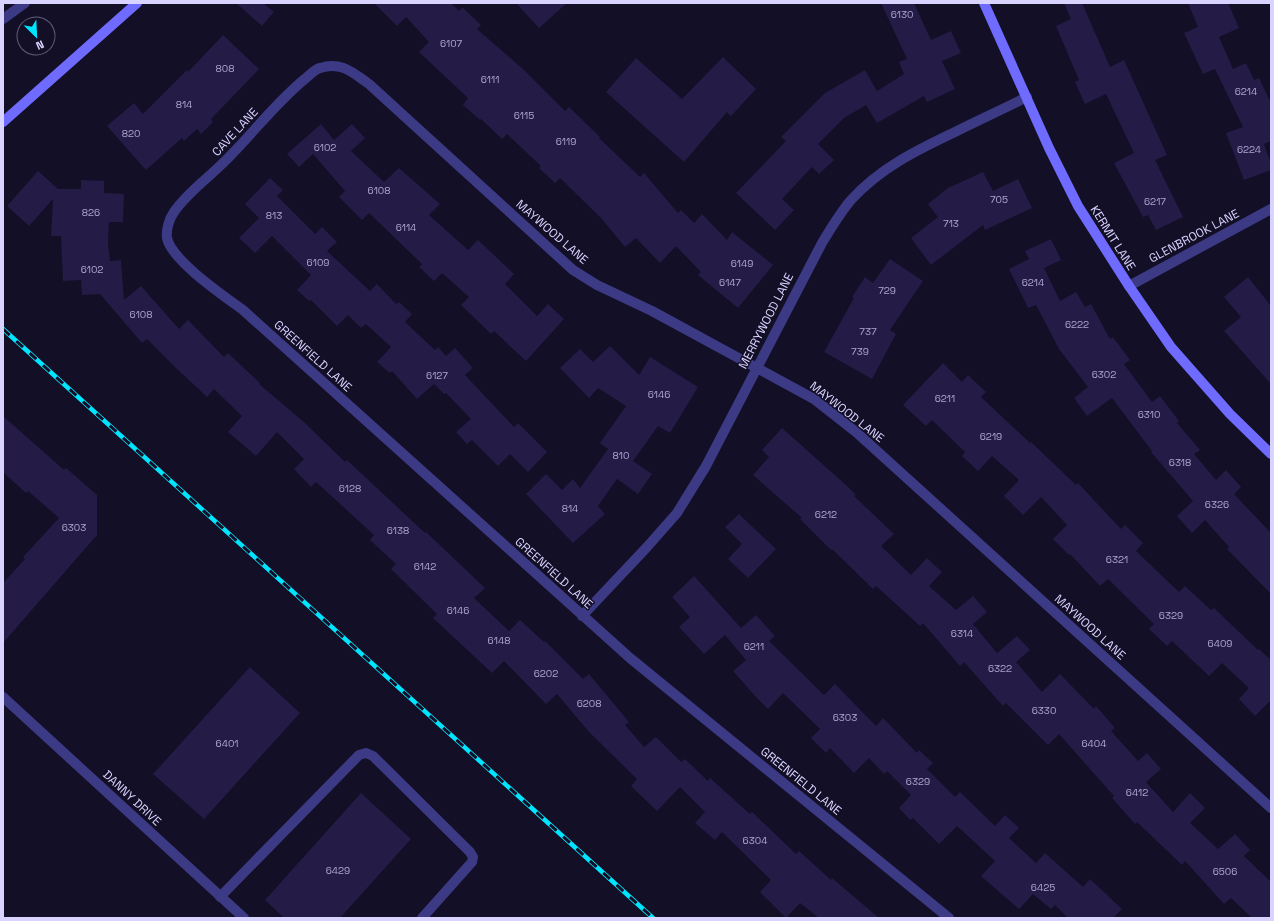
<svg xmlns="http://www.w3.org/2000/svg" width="1274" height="921" viewBox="0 0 1274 921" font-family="'Space Grotesk',sans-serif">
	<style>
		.building { fill: #241b47 }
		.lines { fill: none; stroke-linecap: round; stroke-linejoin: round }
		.lane { stroke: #3d3a85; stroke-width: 10 }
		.street { stroke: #3d3a85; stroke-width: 10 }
		.secondary { stroke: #6f6bff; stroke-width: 10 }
		.rail-casing { stroke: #00e5ff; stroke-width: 4.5 }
		.rail { stroke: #130f26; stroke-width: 3; stroke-dasharray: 9; stroke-linecap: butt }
		.labels { text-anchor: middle; stroke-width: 3; stroke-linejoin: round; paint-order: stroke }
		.number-label { font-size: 10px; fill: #aca6d1 }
		.street-label { font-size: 12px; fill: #d9d4ff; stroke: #130f26 }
	</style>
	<rect width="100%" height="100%" fill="#130f26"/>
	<path class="building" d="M 236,3 L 263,3 L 274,12 L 262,26 Z
		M 374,3 L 451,3 L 459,11 L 462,7 L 481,25 L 477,29 L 524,70 L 565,111 L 569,107 L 600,137 L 599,138 L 640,177 L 644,173 L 678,213 L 681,210 L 694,223 L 702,214 L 727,240 L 732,232 L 773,265 L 738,308 L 698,275 L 701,272 L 676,246 L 660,263 L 636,238 L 625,247 L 601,218 L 560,178 L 555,183 L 539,168 L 541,166 L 507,134 L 502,139 L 481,119 L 480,120 L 463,105 L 468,98 L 419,52 L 429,42 L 406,17 L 397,26 Z
		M 516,3 L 567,3 L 539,28 Z
		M 881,3 L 914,3 L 931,40 L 951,31 L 961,53 L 942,61 L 955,89 L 927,102 L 924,96 L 877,123 L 866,105 L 844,118 L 818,144 L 834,160 L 819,174 L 812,167 L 782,199 L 794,210 L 775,230 L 736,193 L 786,141 L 781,137 L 825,93 L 865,70 L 877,91 L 904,74 L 899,62 L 907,59 Z
		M 1064,3 L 1082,3 L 1110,67 L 1124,60 L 1167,155 L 1155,160 L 1183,217 L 1156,230 L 1148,215 L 1143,217 L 1114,163 L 1134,153 L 1106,94 L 1085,104 L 1075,82 L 1079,80 L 1056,26 L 1071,19 Z
		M 1188,3 L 1228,3 L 1239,28 L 1219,37 L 1233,69 L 1246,63 L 1254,80 L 1259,78 L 1271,103 L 1271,141 L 1264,144 L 1271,164 L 1271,170 L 1244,180 L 1226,133 L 1243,127 L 1215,69 L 1203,74 L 1184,33 L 1198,27 Z
		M 223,35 L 259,69 L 211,119 L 213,122 L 201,134 L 197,129 L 184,141 L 182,138 L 146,170 L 107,126 L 134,103 L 143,114 L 187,70 L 188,72 Z
		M 723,57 L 756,89 L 731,116 L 727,112 L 684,162 L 606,92 L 636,58 L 682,99 Z
		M 321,124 L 334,140 L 352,124 L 365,138 L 351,151 L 384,182 L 399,168 L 440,204 L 429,215 L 468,250 L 478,240 L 514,274 L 505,284 L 537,316 L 548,304 L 564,319 L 526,361 L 494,331 L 491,334 L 461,305 L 469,297 L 442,273 L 434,281 L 419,267 L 422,264 L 369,213 L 362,220 L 339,197 L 345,191 L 313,154 L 299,167 L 287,154 Z
		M 38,171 L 58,189 L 81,189 L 81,180 L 104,181 L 104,193 L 124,194 L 123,222 L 109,222 L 108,243 L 110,261 L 121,260 L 124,300 L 141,286 L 179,329 L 188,320 L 224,357 L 228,353 L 260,383 L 259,384 L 305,423 L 345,462 L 347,460 L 425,533 L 426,532 L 485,588 L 474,598 L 509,631 L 520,620 L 544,642 L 545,641 L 583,679 L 589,674 L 629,722 L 625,725 L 644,747 L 656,737 L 681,762 L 685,759 L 708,781 L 710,778 L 750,814 L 752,812 L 796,854 L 799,851 L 831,880 L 832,878 L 879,918 L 819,918 L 800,903 L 786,918 L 760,892 L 771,880 L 722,832 L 715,840 L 695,823 L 705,812 L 680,787 L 657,811 L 631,786 L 637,779 L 589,732 L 557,694 L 546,704 L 504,661 L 492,673 L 433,618 L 437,614 L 391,569 L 396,564 L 370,540 L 374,535 L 316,482 L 311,487 L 294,469 L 304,459 L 277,432 L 256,456 L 228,432 L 242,416 L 214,389 L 207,397 L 176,368 L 147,339 L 142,343 L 100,294 L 82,295 L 81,280 L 63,281 L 61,236 L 51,236 L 53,199 L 29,226 L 7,206 Z
		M 983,172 L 993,191 L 1018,179 L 1032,208 L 985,230 L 983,225 L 931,265 L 911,238 L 938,217 L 928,204 L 948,188 Z
		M 270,178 L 283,190 L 277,196 L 315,234 L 322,227 L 337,242 L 327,251 L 370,291 L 377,284 L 396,304 L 399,302 L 412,314 L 405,322 L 435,350 L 438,347 L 446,356 L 455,348 L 473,368 L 465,375 L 514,427 L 518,423 L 547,452 L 528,472 L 510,454 L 498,466 L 472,440 L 467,444 L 456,432 L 471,419 L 446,393 L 444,394 L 434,384 L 417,399 L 392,371 L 390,373 L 377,362 L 391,347 L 366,324 L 361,328 L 348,315 L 337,326 L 311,300 L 309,301 L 297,290 L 311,275 L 272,236 L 255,253 L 239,238 L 259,218 L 245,204 Z
		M 1051,239 L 1061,260 L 1044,268 L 1060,301 L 1076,292 L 1085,307 L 1091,304 L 1110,339 L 1113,337 L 1130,360 L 1124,364 L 1152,402 L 1160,396 L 1179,421 L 1177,423 L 1200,450 L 1194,454 L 1216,480 L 1226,470 L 1241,487 L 1234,494 L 1271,533 L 1271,594 L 1227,549 L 1229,547 L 1205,520 L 1192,533 L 1177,516 L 1193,501 L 1151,452 L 1152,451 L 1112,398 L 1087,416 L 1074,398 L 1088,387 L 1059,349 L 1036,305 L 1028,308 L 1009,269 L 1029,259 L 1025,251 Z
		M 890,259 L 923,281 L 890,330 L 896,334 L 872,379 L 824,352 L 854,298 L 852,297 L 865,277 L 873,283 Z
		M 1248,277 L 1271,306 L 1271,384 L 1224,331 L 1241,317 L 1224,297 Z
		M 610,346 L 639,375 L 650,357 L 698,387 L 670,433 L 658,426 L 633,461 L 652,474 L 638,494 L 617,479 L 598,506 L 605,514 L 573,543 L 526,494 L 546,474 L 562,490 L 573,479 L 580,488 L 608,449 L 600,443 L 626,406 L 598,388 L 589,398 L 560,368 L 580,349 L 593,362 Z
		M 943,363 L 962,382 L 968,375 L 986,392 L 981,397 L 1030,443 L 1031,442 L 1076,485 L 1078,483 L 1121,529 L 1125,525 L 1143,543 L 1136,551 L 1179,592 L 1185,586 L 1211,610 L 1214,608 L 1258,650 L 1259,649 L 1271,660 L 1271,700 L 1255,716 L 1239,699 L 1249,688 L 1222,663 L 1209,676 L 1172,641 L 1167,646 L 1149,629 L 1154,624 L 1108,579 L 1100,586 L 1070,554 L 1069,555 L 1053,539 L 1067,525 L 1041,497 L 1023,515 L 1004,496 L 1019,480 L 992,456 L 978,471 L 962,456 L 965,452 L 932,420 L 926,426 L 903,405 Z
		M 3,416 L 64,470 L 66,468 L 97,495 L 97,535 L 3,643 L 3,583 L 25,559 L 23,557 L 59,518 L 28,491 L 26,493 L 3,472 Z
		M 782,428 L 846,485 L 856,495 L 854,496 L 894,534 L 881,546 L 911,575 L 927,558 L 942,572 L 929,586 L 956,610 L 973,596 L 987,612 L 973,624 L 997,653 L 1017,636 L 1030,650 L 1016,662 L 1042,692 L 1060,674 L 1094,709 L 1096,706 L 1115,728 L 1111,731 L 1138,761 L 1147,753 L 1161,769 L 1146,782 L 1173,812 L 1190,793 L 1205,808 L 1190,823 L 1218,849 L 1235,834 L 1250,850 L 1244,856 L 1271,882 L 1271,918 L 1252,918 L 1231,898 L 1224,904 L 1185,861 L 1182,865 L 1137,822 L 1135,824 L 1112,798 L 1114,796 L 1059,734 L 1048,745 L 1006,703 L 1003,706 L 964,662 L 960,666 L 923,623 L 920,626 L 876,586 L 873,589 L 832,549 L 831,550 L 800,519 L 802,518 L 753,475 L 769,457 L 762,450 Z
		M 739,514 L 776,549 L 748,578 L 728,559 L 742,544 L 725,527 Z
		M 694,576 L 741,628 L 756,615 L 775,636 L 769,641 L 824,695 L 835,684 L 876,726 L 883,718 L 917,753 L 919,750 L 933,763 L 927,769 L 955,797 L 960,792 L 995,826 L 1005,815 L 1019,828 L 1009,838 L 1036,863 L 1045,853 L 1083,887 L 1090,879 L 1122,909 L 1113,918 L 1068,918 L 1055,905 L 1051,909 L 1033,894 L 1019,909 L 981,876 L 995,861 L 957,826 L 939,844 L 913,818 L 910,820 L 899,808 L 911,795 L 887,771 L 884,774 L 869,758 L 854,773 L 830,748 L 826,753 L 811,738 L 820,729 L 783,693 L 768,709 L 756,697 L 733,671 L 746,660 L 725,635 L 704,654 L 679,627 L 690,617 L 672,597 Z
		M 250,667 L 300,713 L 204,819 L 153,774 Z
		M 361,793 L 411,839 L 340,918 L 284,918 L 265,900 Z"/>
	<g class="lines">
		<path class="lane" d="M 3,19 L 25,3
			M 220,897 L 359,755 L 366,753 L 373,756 L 470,852 L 473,857 L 472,862 L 422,918"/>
		<path class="street" d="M 1129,286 L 1271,209
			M 582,616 L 647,547 L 677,513 L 706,466 L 822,243 C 831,228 840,213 851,200 C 880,168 917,150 955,132 C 979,120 1003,109 1027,97
			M 3,697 L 244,918
			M 949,918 L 630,658 L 243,310 C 224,296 171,260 167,238 C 166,230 169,219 174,212 C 187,193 207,179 223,163 C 251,136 275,103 306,78 C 310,75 315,69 320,68 C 342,61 353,73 369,84 L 573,270 L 597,285 L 652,311 L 814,399 L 856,432 L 1271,808"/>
		<path class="secondary" d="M 984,3 L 1049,148 L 1078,206 L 1129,286 L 1171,347 L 1230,414 L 1271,454
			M 3,122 L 137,3"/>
		<g class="rail-casing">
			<path id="rail" d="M 3,329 L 653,918"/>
		</g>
		<use href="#rail" class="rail"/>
	</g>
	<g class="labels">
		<g class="number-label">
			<text x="902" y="18">6130</text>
			<text x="451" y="47">6107</text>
			<text x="225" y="72">808</text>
			<text x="490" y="83">6111</text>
			<text x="1246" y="95">6214</text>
			<text x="184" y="108">814</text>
			<text x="524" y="119">6115</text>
			<text x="131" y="137">820</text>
			<text x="566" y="145">6119</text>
			<text x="325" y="151">6102</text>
			<text x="1249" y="153">6224</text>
			<text x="379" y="194">6108</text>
			<text x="999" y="203">705</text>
			<text x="1155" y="205">6217</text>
			<text x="91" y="216">826</text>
			<text x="274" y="219">813</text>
			<text x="951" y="227">713</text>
			<text x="406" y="231">6114</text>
			<text x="318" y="266">6109</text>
			<text x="742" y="267">6149</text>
			<text x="92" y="273">6102</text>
			<text x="730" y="286">6147</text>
			<text x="1033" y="286">6214</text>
			<text x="887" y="294">729</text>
			<text x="141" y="318">6108</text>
			<text x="1077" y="328">6222</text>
			<text x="868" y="335">737</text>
			<text x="860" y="355">739</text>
			<text x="1104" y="378">6302</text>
			<text x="437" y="379">6127</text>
			<text x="659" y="398">6146</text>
			<text x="945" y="402">6211</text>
			<text x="1149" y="418">6310</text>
			<text x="991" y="440">6219</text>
			<text x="621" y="459">810</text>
			<text x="1180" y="466">6318</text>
			<text x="350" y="492">6128</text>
			<text x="1217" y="508">6326</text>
			<text x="570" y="512">814</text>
			<text x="826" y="518">6212</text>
			<text x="74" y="531">6303</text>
			<text x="398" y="534">6138</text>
			<text x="1117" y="563">6321</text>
			<text x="425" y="570">6142</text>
			<text x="458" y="614">6146</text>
			<text x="1171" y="619">6329</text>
			<text x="962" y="637">6314</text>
			<text x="499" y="644">6148</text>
			<text x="1220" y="647">6409</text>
			<text x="754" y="650">6211</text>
			<text x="1000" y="672">6322</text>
			<text x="546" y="677">6202</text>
			<text x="589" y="707">6208</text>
			<text x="1044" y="714">6330</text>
			<text x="845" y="721">6303</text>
			<text x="227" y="747">6401</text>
			<text x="1094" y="747">6404</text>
			<text x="918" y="785">6329</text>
			<text x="1137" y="796">6412</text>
			<text x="755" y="844">6304</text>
			<text x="338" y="874">6429</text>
			<text x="1225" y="875">6506</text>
			<text x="1043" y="891">6425</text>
		</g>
		<g class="street-label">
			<text transform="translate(235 132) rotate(-47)" y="4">CAVE LANE</text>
			<text transform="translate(552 232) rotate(41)" y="4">MAYWOOD LANE</text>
			<text transform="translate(1194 236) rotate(-28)" y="4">GLENBROOK LANE</text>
			<text transform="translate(1113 238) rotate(58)" y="4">KERMIT LANE</text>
			<text transform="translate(766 321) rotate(-63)" y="4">MERRYWOOD LANE</text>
			<text transform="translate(313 356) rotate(42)" y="4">GREENFIELD LANE</text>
			<text transform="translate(847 412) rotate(38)" y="4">MAYWOOD LANE</text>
			<text transform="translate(554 573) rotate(42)" y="4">GREENFIELD LANE</text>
			<text transform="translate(1090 627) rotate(42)" y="4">MAYWOOD LANE</text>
			<text transform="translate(801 781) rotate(39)" y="4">GREENFIELD LANE</text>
			<text transform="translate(132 798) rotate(43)" y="4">DANNY DRIVE</text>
		</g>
	</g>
	<rect width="1274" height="921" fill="none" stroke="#d9d4ff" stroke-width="8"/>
	<g transform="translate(36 36) rotate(156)"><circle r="19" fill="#130f26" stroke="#625e7d"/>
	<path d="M0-3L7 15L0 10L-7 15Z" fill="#00e5ff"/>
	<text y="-6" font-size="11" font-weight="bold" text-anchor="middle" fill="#d9d4ff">N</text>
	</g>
</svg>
